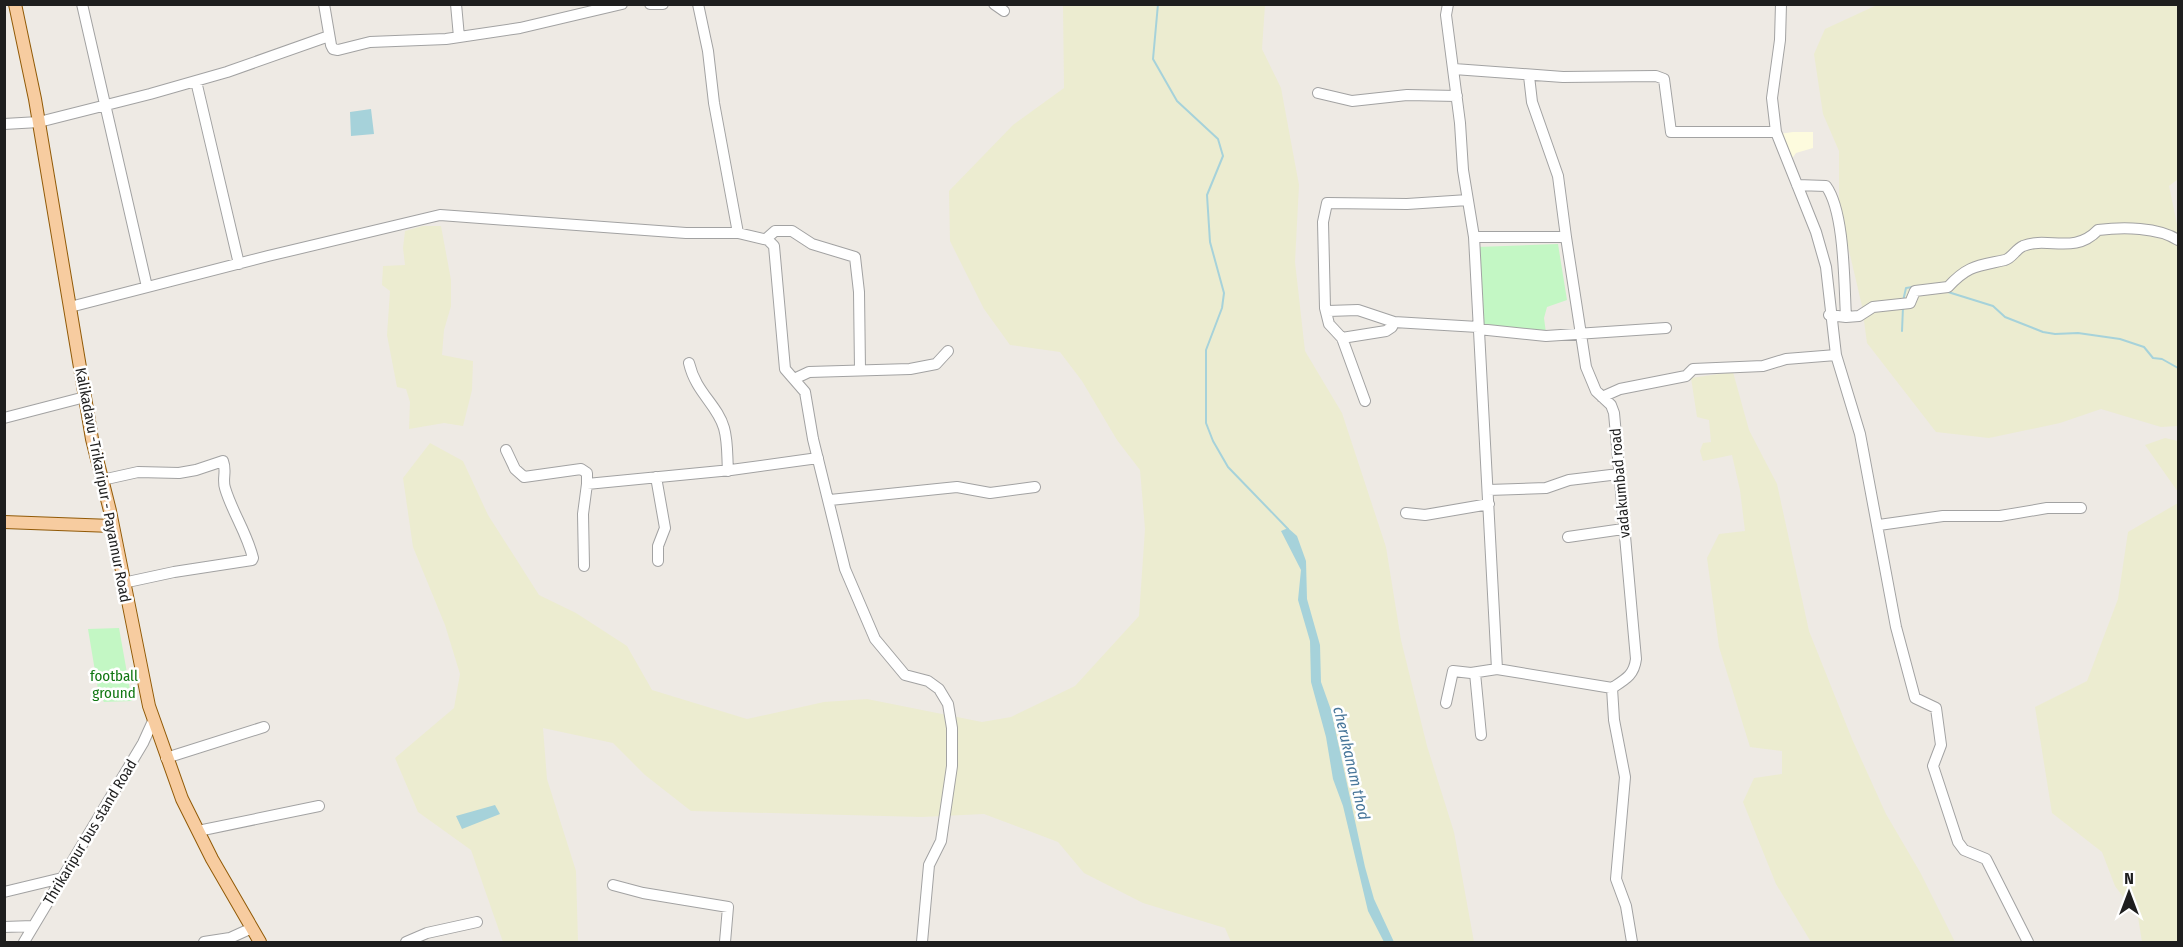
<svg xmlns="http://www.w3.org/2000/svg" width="2183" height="947" viewBox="0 0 2183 947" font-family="'Fira Sans Condensed',sans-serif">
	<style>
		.education { fill: #fdfbde }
		.farmland { fill: #ececd0 }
		.park { fill: #c3f7c4 }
		.water { fill: #a6d2da }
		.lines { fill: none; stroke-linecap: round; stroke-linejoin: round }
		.stream { stroke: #a6d2da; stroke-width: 2 }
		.minor-casing { stroke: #a2a2a2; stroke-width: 12 }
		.major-casing { stroke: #915a07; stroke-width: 14 }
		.minor { stroke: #fff; stroke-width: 10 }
		.major { stroke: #f7cca0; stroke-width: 12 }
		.labels { text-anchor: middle; stroke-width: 5; stroke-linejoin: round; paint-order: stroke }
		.street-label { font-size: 15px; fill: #1e1e1e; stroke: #fff }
		.park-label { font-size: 15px; fill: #107712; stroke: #fff }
		.water-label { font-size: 16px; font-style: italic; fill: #49779a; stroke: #fff }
	</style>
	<rect width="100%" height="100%" fill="#eeeae4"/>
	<path class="education" d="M 1793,132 L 1813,132 L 1813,148 L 1796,153 L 1789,163 L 1779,134 Z"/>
	<path class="farmland" d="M 1063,5 L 1265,5 L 1262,49 L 1281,88 L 1299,185 L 1295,262 L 1305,351 L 1342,413 L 1386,547 L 1401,640 L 1427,746 L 1454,832 L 1474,942 L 1231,942 L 1225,928 L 1143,903 L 1084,873 L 1058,842 L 984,814 L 922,817 L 691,811 L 645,775 L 613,743 L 543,728 L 547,779 L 576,871 L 578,942 L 503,942 L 471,850 L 418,812 L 395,758 L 454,708 L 460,674 L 445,625 L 413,547 L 403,478 L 430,443 L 463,461 L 488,515 L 539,595 L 576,613 L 627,646 L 652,690 L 747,719 L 824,702 L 867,699 L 982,722 L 1011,717 L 1075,686 L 1139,616 L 1145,529 L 1140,470 L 1117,440 L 1082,381 L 1060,352 L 1010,345 L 984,309 L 950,241 L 949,191 L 1013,125 L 1064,88 Z
		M 1877,5 L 2178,5 L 2178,179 L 2169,186 L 2178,229 L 2178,426 L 2161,427 L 2101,409 L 2060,423 L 1989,438 L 1936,432 L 1867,343 L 1862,306 L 1839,208 L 1839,151 L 1823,114 L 1814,54 L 1825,29 Z
		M 423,226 L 441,226 L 451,280 L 451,306 L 444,330 L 442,355 L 473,361 L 472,390 L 463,426 L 444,423 L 409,429 L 410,402 L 406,389 L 397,387 L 387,335 L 390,291 L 382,285 L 383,266 L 405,265 L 403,248 L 405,231 Z
		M 1733,372 L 1749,430 L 1777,484 L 1809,631 L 1852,739 L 1886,814 L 1920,872 L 1955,942 L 1811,942 L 1776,884 L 1743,802 L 1754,778 L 1782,774 L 1782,751 L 1750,747 L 1719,647 L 1707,558 L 1719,534 L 1745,531 L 1740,490 L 1732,455 L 1703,461 L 1700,451 L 1703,443 L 1711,442 L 1709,420 L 1697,417 L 1691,378 Z
		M 2165,438 L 2178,441 L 2178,492 L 2145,445 Z
		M 2178,503 L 2178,942 L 2142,942 L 2138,917 L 2115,886 L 2102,852 L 2052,813 L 2035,707 L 2087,681 L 2118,599 L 2128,532 Z"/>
	<path class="park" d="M 1558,244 L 1567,300 L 1547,307 L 1544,318 L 1546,333 L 1482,327 L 1477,247 Z
		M 119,628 L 132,701 L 104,702 L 99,695 L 88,629 Z"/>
	<path class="water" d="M 371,109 L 374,134 L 351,136 L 350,112 Z
		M 1288,528 L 1297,536 L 1306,561 L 1307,599 L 1320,645 L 1321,682 L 1331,710 L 1365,867 L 1374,899 L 1394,942 L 1384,942 L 1368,911 L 1343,806 L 1333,779 L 1326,737 L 1311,682 L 1310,641 L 1298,600 L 1301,570 L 1281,531 Z
		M 495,805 L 500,814 L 462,829 L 456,816 Z"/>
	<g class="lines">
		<path class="stream" d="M 1158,4 L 1153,59 L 1177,101 L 1218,139 L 1223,156 L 1207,195 L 1210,242 L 1224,293 L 1222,308 L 1206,350 L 1206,423 L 1213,441 L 1228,467 L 1288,529
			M 1948,292 L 1993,306 L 2005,317 L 2043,332 L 2055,334 L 2078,333 L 2120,339 L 2144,347 L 2153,358 L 2162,359 L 2178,368
			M 1903,301 L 1906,288 L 1919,286
			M 1902,331 L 1903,307"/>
		<g class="minor-casing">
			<path id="minor" d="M 82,4 L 147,287
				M 324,4 L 331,45 L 333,49 L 338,50 L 370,42 L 446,39 L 520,28 L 622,4
				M 456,4 L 459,37
				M 650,4 L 663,4
				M 994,4 L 1004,11
				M 1448,4 L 1446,15 L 1460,123 L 1463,170 L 1474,237 L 1566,237 L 1586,367 L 1596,391 L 1611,405 L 1614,413 L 1636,659 C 1634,675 1626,679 1612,688 L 1614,720 L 1625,777 L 1616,879 L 1626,906 L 1632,942
				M 1781,4 L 1780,40 L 1772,98 L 1776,132 L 1816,232 L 1826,267 L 1836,355 L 1860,434 L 1896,627 L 1915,698 L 1936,708 L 1941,745 L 1933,766 L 1958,842 L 1964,850 L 1986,859 L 2028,942
				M 1454,69 L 1563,77 L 1656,76 L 1664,79 L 1671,132 L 1776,132
				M 1529,76 L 1532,102 L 1558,176 L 1566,237
				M 196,81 L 239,264
				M 1318,93 L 1352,101 L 1407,95 L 1457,96
				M 4,124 L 39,122 L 150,94 L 227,72 L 329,36
				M 1797,185 L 1826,186 C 1845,212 1844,284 1846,317 L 1829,315
				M 1468,200 L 1407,204 L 1327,203 L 1323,222 L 1325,308 L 1328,311 L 1358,310 L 1394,322 L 1478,327
				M 738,233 L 768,240 L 774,246 L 785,369 L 805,392 L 813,439 L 845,569 L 875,639 L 905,675 L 928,681 L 939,689 L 948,704 L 952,728 L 952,766 L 941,841 L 929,865 L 922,942
				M 1474,237 L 1497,669 L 1612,688
				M 766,239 L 775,231 L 792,231 L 812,244 L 855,257 L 859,292 L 860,370
				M 70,307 L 268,256 L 440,215 L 686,233 L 738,233 L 714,103 L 708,51 L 698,4
				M 1325,308 L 1329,324 L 1342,338 L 1386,331 L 1392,327 L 1394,322
				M 1846,317 L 1859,316 L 1873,307 L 1910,303 L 1915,291 L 1948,287 C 1968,265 1978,266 2005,260 C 2012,258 2016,249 2023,246 C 2048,236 2074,255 2098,230 C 2123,227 2158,227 2178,240
				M 1478,329 L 1546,336 L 1666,328
				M 1342,338 L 1365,401
				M 689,363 C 696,393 717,404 724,428 C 728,442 727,457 728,471
				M 794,379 L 809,372 L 910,369 L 936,364 L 948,351
				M 1602,397 L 1620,389 L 1686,376 L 1693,369 L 1763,366 L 1786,359 L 1836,355
				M 4,418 L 85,397
				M 506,450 L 515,469 L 524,477 L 581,469 L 587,473 L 587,484
				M 656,477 L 665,528 L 658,546 L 658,561
				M 102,480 L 138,472 L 179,473 L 196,470 L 223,461 C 227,471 222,479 225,488 C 232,512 247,533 253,558 L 252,560 L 174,572 L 123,583
				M 1488,490 L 1546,488 L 1569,480 L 1619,474
				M 830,500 L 957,487 L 990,493 L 1035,487
				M 1406,513 L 1425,515 L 1489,504
				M 1879,525 L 1943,516 L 2000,516 L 2047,508 L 2081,508
				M 1568,537 L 1623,529
				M 584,566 L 583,514 L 587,484 L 731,470 L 818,458
				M 1475,673 L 1481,735
				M 1446,703 L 1453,671 L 1471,673 L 1497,669
				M 166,758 L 264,727
				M 198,831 L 319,806
				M 613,885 L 643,893 L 728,907 L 725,942
				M 4,892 L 62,878
				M 4,927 L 33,926
				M 24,942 L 143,743 L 153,721
				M 204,942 L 230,938 L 252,928
				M 406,942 L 427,933 L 477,922"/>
		</g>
		<g class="major-casing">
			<path id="major" d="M 15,4 L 35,99 L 92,439 L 110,511 L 149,706 L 182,799 L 212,859 L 260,942
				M 4,522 L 112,526"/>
		</g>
		<use href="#minor" class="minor"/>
		<use href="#major" class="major"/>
	</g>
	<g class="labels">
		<g class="street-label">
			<text transform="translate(1620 483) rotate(-95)" y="5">vadakumbad road</text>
			<text transform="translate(103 485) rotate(79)" y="5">Kalikadavu -Trikaripur - Payannur Road</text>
			<text transform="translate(90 832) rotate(-59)" y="5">Thrikaripur bus stand Road</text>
		</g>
		<g class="park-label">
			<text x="114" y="681">football<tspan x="114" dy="17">ground</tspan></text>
		</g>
		<g class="water-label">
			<text transform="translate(1352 763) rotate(77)" y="6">cherukanam thod</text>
		</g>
	</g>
	<rect width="2183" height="947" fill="none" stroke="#1e1e1e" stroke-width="12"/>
	<g transform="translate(2129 893)" stroke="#ffffff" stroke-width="4.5" paint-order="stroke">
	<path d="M0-4.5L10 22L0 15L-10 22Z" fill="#1e1e1e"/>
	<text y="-9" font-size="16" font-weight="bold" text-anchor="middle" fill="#1e1e1e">N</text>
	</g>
</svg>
